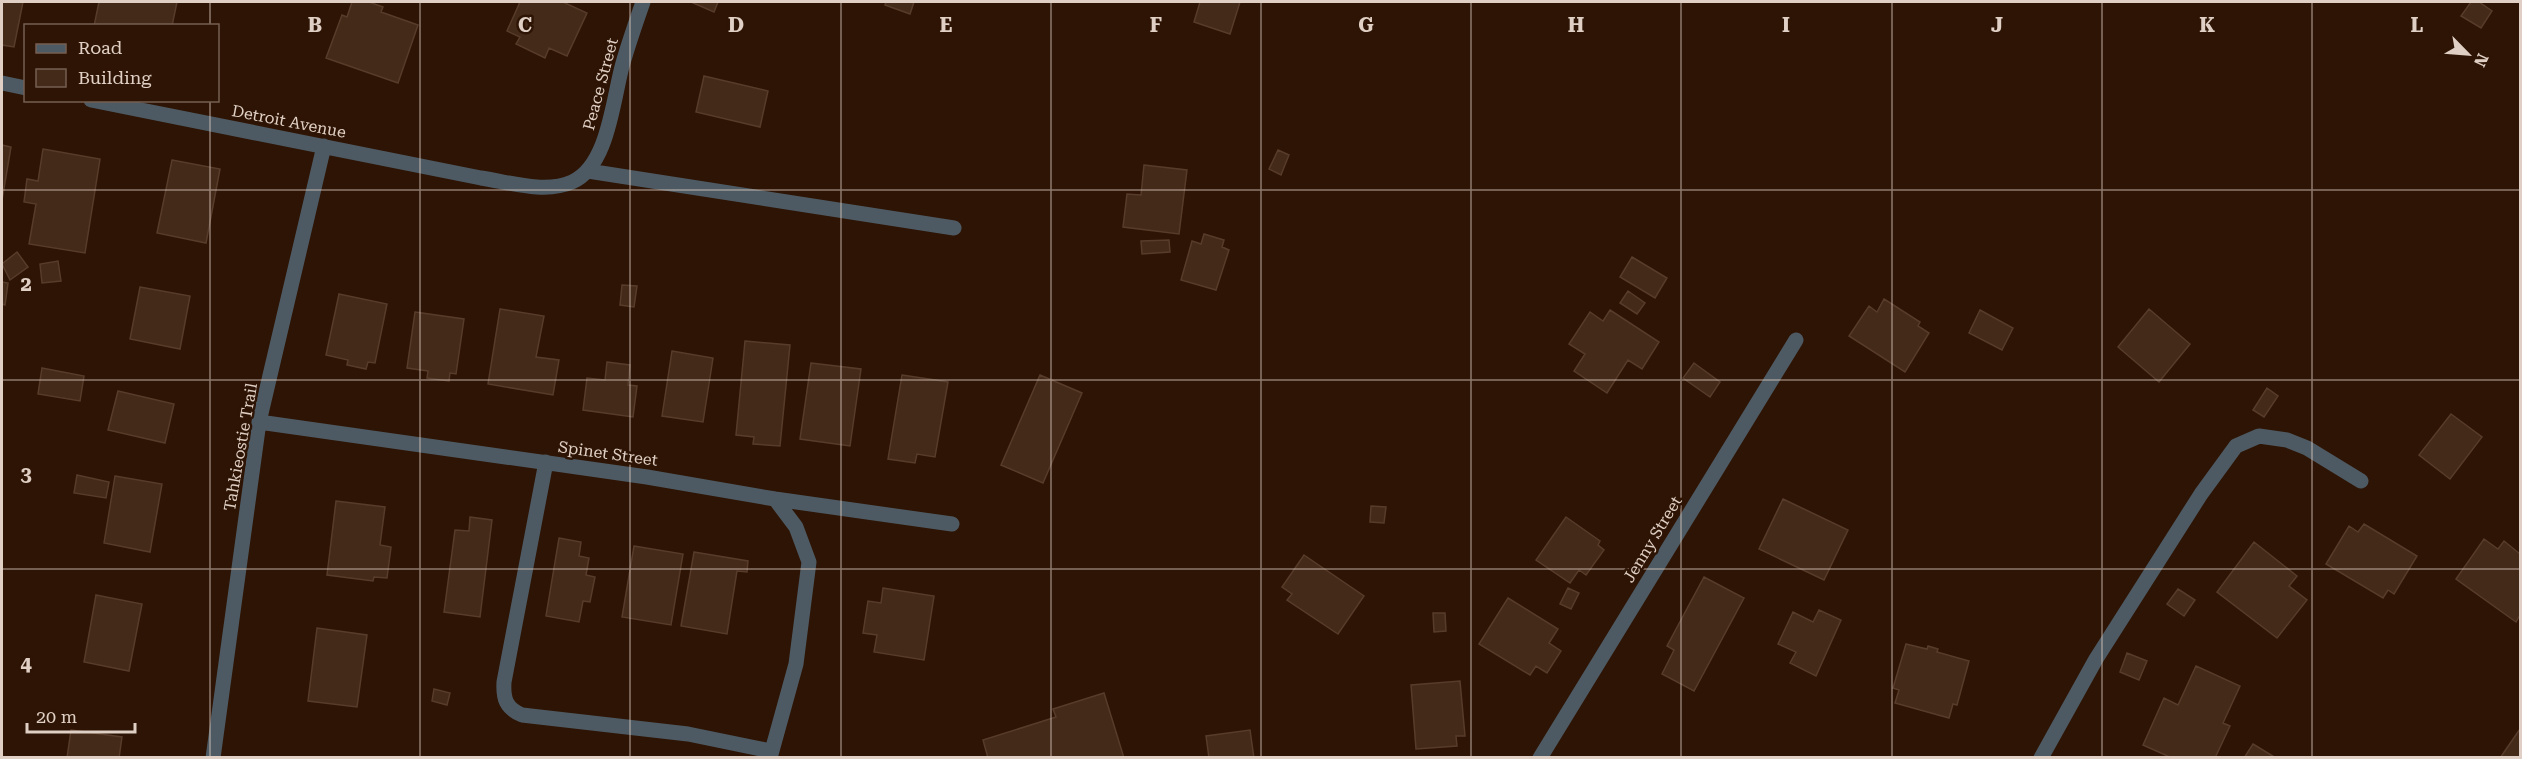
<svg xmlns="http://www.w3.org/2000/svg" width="2522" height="759" viewBox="0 0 2522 759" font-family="'Roboto Serif',serif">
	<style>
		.building { fill: #442a19; stroke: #583c2b; stroke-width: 1.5 }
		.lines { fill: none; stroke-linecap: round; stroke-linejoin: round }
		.minor { stroke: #4e5a63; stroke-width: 15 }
		.grid { fill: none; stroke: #e0cfc4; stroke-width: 1.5; stroke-opacity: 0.55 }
		.labels { text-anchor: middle; stroke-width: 5; stroke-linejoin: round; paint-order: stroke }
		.street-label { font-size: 16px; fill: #e0cfc4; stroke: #2d1404 }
		.grid-label { font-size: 20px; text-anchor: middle; font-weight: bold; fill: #e0cfc4; stroke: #2d1404; stroke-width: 5; stroke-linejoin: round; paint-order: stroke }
	</style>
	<rect width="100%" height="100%" fill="#2d1404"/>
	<path class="building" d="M 2,2 L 23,2 L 14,47 L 2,45 Z
		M 99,2 L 177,2 L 172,26 L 94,26 Z
		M 352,2 L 369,2 L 383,7 L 381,12 L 418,25 L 398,83 L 326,58 L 342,15 L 347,17 Z
		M 520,2 L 563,2 L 587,13 L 567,56 L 549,48 L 545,58 L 516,44 L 520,37 L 507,31 Z
		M 691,2 L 718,2 L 714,12 Z
		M 886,2 L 914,2 L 910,14 L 885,5 Z
		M 1200,2 L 1240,2 L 1230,34 L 1194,22 Z
		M 2471,2 L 2479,2 L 2492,11 L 2481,28 L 2461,16 Z
		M 704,76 L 768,91 L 760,127 L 696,112 Z
		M 2,145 L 11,147 L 2,200 Z
		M 43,149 L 100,159 L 85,253 L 29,244 L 36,204 L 24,202 L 27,179 L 38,181 Z
		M 1278,150 L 1289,155 L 1281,175 L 1269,169 Z
		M 172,160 L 220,169 L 206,243 L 157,233 Z
		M 1144,165 L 1187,170 L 1179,234 L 1123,227 L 1127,194 L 1141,195 Z
		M 1204,234 L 1224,240 L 1222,247 L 1229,250 L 1216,290 L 1181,280 L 1192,241 L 1201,244 Z
		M 1169,240 L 1170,252 L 1142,254 L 1141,241 Z
		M 17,252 L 28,267 L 10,280 L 2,264 Z
		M 1632,257 L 1667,278 L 1655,298 L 1620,277 Z
		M 58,261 L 61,281 L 42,283 L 40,264 Z
		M 2,282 L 8,283 L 5,305 L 2,304 Z
		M 622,285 L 637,286 L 634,307 L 620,305 Z
		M 140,287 L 190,296 L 180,349 L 130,339 Z
		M 1628,291 L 1645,303 L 1637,314 L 1620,303 Z
		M 339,294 L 387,304 L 375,363 L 368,362 L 366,369 L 347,365 L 348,360 L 326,355 Z
		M 1884,299 L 1920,322 L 1918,326 L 1929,333 L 1905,372 L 1849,336 L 1869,306 L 1877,312 Z
		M 500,309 L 544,316 L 536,357 L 559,360 L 553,395 L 488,384 Z
		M 2149,309 L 2190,344 L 2159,382 L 2118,347 Z
		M 1610,310 L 1659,342 L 1642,369 L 1628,360 L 1607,393 L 1574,371 L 1585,354 L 1569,344 L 1590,312 L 1603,321 Z
		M 1980,310 L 2013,328 L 2002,350 L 1969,333 Z
		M 415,312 L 464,319 L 456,374 L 450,373 L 449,381 L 427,378 L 428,371 L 407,368 Z
		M 745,341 L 790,345 L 780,446 L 753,444 L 754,437 L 736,435 Z
		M 672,351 L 713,358 L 703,422 L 662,416 Z
		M 607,362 L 630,365 L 628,385 L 637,386 L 633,417 L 583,410 L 587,378 L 605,380 Z
		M 811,363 L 861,369 L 850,446 L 800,439 Z
		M 1694,363 L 1720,382 L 1710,397 L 1683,378 Z
		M 42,368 L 84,376 L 80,401 L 38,394 Z
		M 902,375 L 948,382 L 935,457 L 917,454 L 915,463 L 888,459 Z
		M 1040,375 L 1082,393 L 1043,483 L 1001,465 Z
		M 2267,388 L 2278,396 L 2264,417 L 2253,410 Z
		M 118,391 L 174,404 L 165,443 L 108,430 Z
		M 2451,414 L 2482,437 L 2450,479 L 2419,455 Z
		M 77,475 L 109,482 L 106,498 L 74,493 Z
		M 115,476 L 162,484 L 150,552 L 104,543 Z
		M 1783,499 L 1848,530 L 1824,580 L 1759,549 Z
		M 336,501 L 385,507 L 380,545 L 391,547 L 387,578 L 374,577 L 373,581 L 327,575 Z
		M 1371,506 L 1386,507 L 1384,523 L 1370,522 Z
		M 470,517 L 492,520 L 480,617 L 444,612 L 455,530 L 469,531 Z
		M 1566,517 L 1600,541 L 1598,545 L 1604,550 L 1586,575 L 1579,570 L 1570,583 L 1536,560 Z
		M 2364,524 L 2417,556 L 2394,594 L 2388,590 L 2383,598 L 2326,564 L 2349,526 L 2358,532 Z
		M 559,538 L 581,542 L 579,556 L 589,558 L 586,575 L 595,577 L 590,602 L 583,601 L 579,622 L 546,616 Z
		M 2484,539 L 2498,549 L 2504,541 L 2520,554 L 2520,615 L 2516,622 L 2456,579 Z
		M 2254,542 L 2297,576 L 2289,586 L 2307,600 L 2277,638 L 2217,592 Z
		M 634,546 L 683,554 L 671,625 L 622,617 Z
		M 694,552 L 748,561 L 747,572 L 737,571 L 727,634 L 681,626 Z
		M 1304,555 L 1364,596 L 1338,634 L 1287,600 L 1292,594 L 1282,587 Z
		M 1704,577 L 1744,598 L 1694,691 L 1662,674 L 1674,650 L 1667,646 Z
		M 883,588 L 934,596 L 924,660 L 874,652 L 877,635 L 863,633 L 868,601 L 881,603 Z
		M 1568,588 L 1579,593 L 1571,609 L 1560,604 Z
		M 2178,589 L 2195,600 L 2184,616 L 2167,604 Z
		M 96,595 L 142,604 L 129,671 L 84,662 Z
		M 1508,598 L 1558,629 L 1549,643 L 1561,651 L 1547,673 L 1536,666 L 1530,675 L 1479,644 Z
		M 1819,610 L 1841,620 L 1816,676 L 1790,663 L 1796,652 L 1778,644 L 1793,612 L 1813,622 Z
		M 1433,613 L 1445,613 L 1446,631 L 1434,632 Z
		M 317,628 L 367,635 L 357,707 L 308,701 Z
		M 1906,644 L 1927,649 L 1928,646 L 1938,649 L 1937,652 L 1969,661 L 1957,705 L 1953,704 L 1949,718 L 1895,703 L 1899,690 L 1893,688 Z
		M 2127,653 L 2147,661 L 2139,680 L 2120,672 Z
		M 2196,666 L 2240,686 L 2223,723 L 2230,726 L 2215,758 L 2172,758 L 2143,745 L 2164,698 L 2178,705 Z
		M 1460,681 L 1465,736 L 1456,736 L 1457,746 L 1416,749 L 1411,685 Z
		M 434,689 L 450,693 L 447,705 L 432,701 Z
		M 1104,693 L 1124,758 L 988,758 L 983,740 L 1056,717 L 1053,709 Z
		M 2520,729 L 2520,758 L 2500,758 Z
		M 71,730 L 122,737 L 119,758 L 67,758 Z
		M 1250,730 L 1254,758 L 1209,758 L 1206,736 Z
		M 2253,744 L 2276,758 L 2244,758 Z"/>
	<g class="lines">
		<path class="minor" d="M 2,83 L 26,88
			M 91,100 L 481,178 C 508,182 545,194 572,182 C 609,166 613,97 623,63 C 629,42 636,22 643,2
			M 588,171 L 954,228
			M 259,422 L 647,477 L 775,499 L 952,524
			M 546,462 L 504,682 C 503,699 506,708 522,715 L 688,734 L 771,751
			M 213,758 L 259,422 L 324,146
			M 770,758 L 796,664 L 809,562 L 796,527 L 775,499
			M 1540,758 L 1796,340
			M 2041,758 L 2096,659 L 2201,494 L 2236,446 L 2259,436 L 2287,440 L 2307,448 L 2361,481"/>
	</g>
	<path class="grid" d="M 210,2 L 210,26M 420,2 L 420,758M 630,2 L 630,758M 841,2 L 841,758M 1051,2 L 1051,758M 1261,2 L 1261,758M 1471,2 L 1471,758M 1681,2 L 1681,758M 1892,2 L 1892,758M 2102,2 L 2102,758M 2312,2 L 2312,758M 210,100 L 210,758M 2,190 L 2520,190M 2,380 L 2520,380M 2,569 L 2520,569"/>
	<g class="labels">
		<g class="street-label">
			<text transform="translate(600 84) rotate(-75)" y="6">Peace Street</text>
			<text transform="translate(289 121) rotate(11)" y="6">Detroit Avenue</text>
			<text transform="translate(240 447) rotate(-80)" y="6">Tahkieostie Trail</text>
			<text transform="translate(608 453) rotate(8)" y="6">Spinet Street</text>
			<text transform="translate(1652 539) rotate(-59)" y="6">Jenny Street</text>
		</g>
	</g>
	<g class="grid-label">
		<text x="315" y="32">B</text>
		<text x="525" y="32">C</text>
		<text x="736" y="32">D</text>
		<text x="946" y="32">E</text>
		<text x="1156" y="32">F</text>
		<text x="1366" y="32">G</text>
		<text x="1576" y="32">H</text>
		<text x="1786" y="32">I</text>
		<text x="1997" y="32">J</text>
		<text x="2207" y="32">K</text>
		<text x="2417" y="32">L</text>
		<text x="26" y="291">2</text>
		<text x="26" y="481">3</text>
		<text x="26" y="671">4</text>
	</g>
	<rect width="2522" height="759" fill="none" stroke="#e0cfc4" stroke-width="6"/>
	<rect x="24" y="24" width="195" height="78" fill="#2d1404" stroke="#755f51" stroke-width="1.5"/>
	<rect x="36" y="44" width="30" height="9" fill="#4e5a63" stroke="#755f51" stroke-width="1.5"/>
	<text x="78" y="54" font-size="18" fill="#e0cfc4">Road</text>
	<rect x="36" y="69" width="30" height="18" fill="#442a19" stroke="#755f51" stroke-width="1.5"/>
	<text x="78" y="84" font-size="18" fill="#e0cfc4">Building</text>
	<g transform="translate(2468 54) rotate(115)" stroke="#2d1404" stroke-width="4.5" paint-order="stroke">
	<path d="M0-4.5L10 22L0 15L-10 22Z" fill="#e0cfc4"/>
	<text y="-9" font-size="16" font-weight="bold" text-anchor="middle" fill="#e0cfc4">N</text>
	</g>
	<path d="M27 723v9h108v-9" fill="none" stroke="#e0cfc4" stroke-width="3"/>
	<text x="36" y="723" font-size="18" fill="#e0cfc4" stroke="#2d1404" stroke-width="4.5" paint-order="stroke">20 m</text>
</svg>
